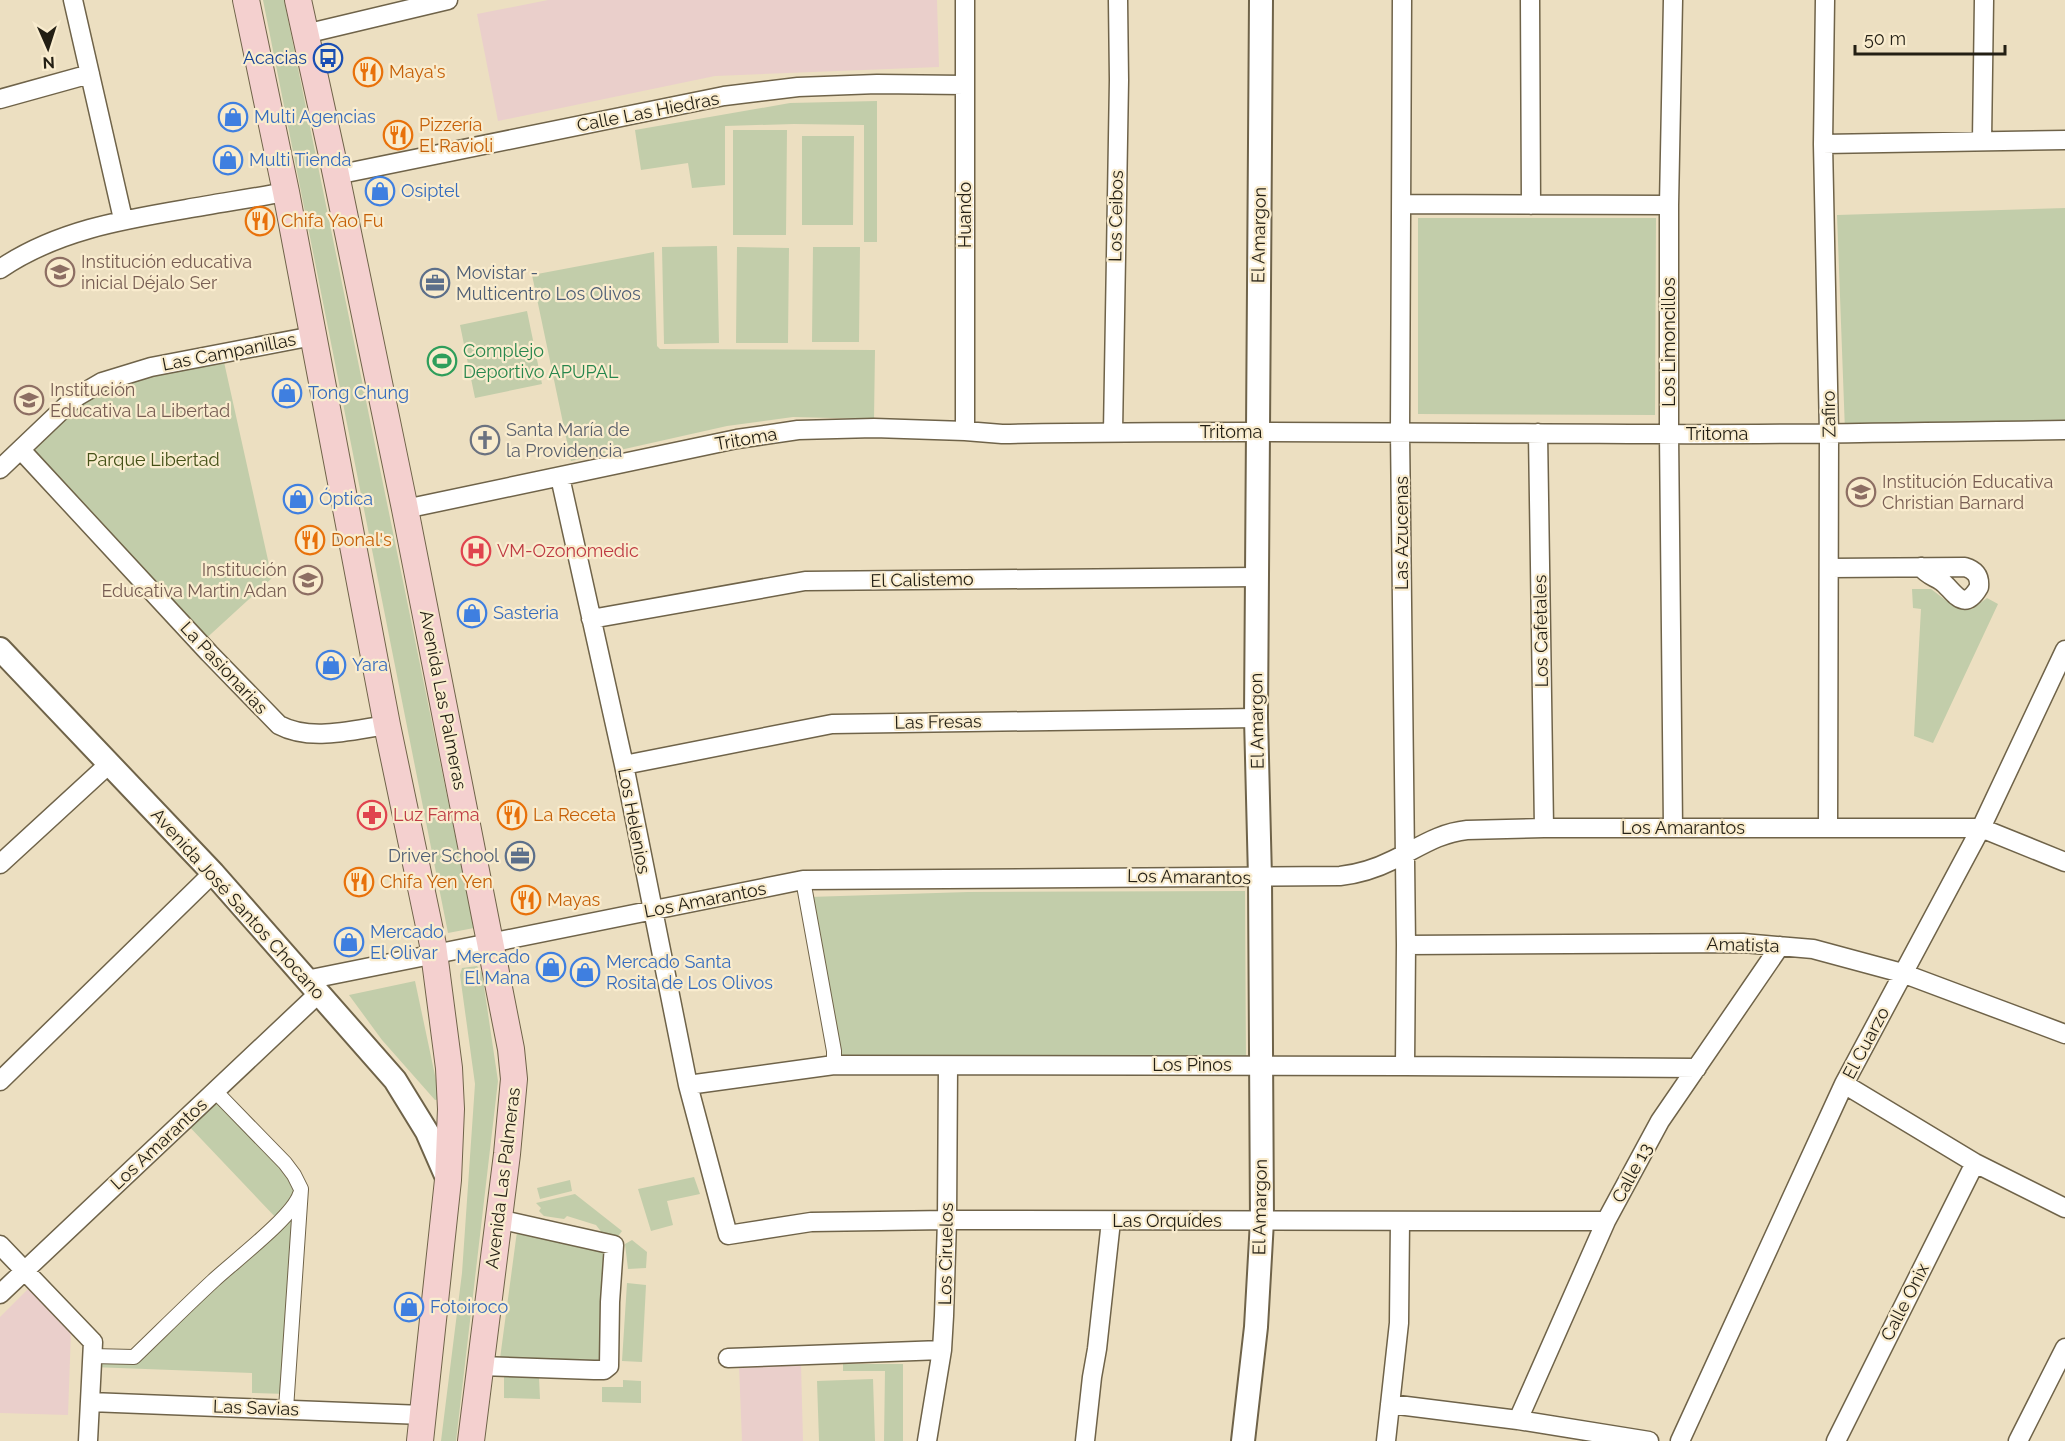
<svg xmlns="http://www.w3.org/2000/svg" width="2065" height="1441" viewBox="0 0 2065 1441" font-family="Raleway,sans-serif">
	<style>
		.education { fill: #eacfcb }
		.green { fill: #c2cdaa }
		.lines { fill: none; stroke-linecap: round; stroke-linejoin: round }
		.pedestrian-casing { stroke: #6f6349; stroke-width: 16 }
		.minor-casing { stroke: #6f6349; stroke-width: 21 }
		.tertiary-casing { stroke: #6f6349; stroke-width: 26 }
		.secondary-casing { stroke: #6f6349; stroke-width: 28 }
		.pedestrian { stroke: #fff; stroke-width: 14 }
		.minor { stroke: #fff; stroke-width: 18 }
		.tertiary { stroke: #fff; stroke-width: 22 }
		.secondary { stroke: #f4d0cf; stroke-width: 26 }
		.labels { text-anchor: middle; stroke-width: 4.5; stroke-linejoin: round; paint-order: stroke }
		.transit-label { font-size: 18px; fill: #164399; stroke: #f9ecce; text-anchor: end }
		.food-label { font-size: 18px; fill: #c56008; stroke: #f9ecce; text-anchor: start }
		.street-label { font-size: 18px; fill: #231f14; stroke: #f9ecce }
		.shop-label { font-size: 18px; fill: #366cbe; stroke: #f9ecce; text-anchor: start }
		.education-label { font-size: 18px; fill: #785e54; stroke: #f9ecce; text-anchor: start }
		.service-label { font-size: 18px; fill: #4e5e75; stroke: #f9ecce; text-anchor: start }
		.leisure-label { font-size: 18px; fill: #27864d; stroke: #f9ecce; text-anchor: start }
		.worship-label { font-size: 18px; fill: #5b616d; stroke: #f9ecce; text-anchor: start }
		.park-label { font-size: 18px; fill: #455118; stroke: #f9ecce }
		.health-label { font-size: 18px; fill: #be3a42; stroke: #f9ecce; text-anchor: start }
	</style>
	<rect width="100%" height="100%" fill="#ecdfc1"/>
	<path class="education" d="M 548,0 L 937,0 L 939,67 L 715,76 L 498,121 L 477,14 Z
		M 31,1286 L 71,1331 L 68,1415 L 0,1413 L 0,1317 Z
		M 801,1364 L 803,1441 L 742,1441 L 739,1366 Z"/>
	<path class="green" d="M 263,0 L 284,0 L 474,928 L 448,933 Z
		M 877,101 L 877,242 L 864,242 L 864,125 L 794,124 L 725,126 L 725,185 L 692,188 L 688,163 L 641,170 L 635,130 L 790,103 Z
		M 733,130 L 787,130 L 786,235 L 733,235 Z
		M 802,136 L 854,136 L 853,225 L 802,225 Z
		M 2065,208 L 2065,425 L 1845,431 L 1837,215 Z
		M 1418,218 L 1656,218 L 1655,415 L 1418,414 Z
		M 717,246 L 719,343 L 664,344 L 662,247 Z
		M 737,247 L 789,248 L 788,343 L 736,343 Z
		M 813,247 L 860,247 L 859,342 L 812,342 Z
		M 654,252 L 657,346 L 660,349 L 875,350 L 874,419 L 793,417 L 727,426 L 571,461 L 532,275 Z
		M 527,311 L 542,384 L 475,398 L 460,325 Z
		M 222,353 L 272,578 L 200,644 L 21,450 L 78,396 Z
		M 1912,589 L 1931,589 L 1952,605 L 1957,608 L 1972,609 L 1987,598 L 1998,604 L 1933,743 L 1914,736 L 1921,609 L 1913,608 Z
		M 1245,891 L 1246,1061 L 838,1060 L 809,897 L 968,892 Z
		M 477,966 L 482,973 L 498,1081 L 456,1441 L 441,1441 L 462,1273 L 475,1084 L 460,975 L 462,968 Z
		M 415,981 L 440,1099 L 435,1100 L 382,1040 L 349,995 Z
		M 215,1091 L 298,1182 L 286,1394 L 252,1393 L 252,1373 L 92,1367 L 92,1356 L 134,1357 L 279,1221 L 184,1121 Z
		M 694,1177 L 700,1194 L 667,1201 L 673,1225 L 651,1231 L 638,1189 Z
		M 570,1180 L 572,1191 L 540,1199 L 537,1188 Z
		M 575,1194 L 622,1231 L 616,1239 L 603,1234 L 596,1225 L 567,1216 L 564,1219 L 544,1216 L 539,1211 L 541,1208 L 536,1203 Z
		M 518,1224 L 614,1245 L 609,1366 L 499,1366 Z
		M 632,1240 L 647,1252 L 646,1268 L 628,1269 L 625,1244 Z
		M 627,1283 L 646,1285 L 642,1362 L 622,1361 Z
		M 843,1364 L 903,1364 L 903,1441 L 884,1441 L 885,1371 L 843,1371 Z
		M 504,1375 L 539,1377 L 540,1399 L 504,1398 Z
		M 873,1379 L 875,1441 L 819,1441 L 817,1381 Z
		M 623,1380 L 641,1381 L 641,1403 L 602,1402 L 602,1387 L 623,1387 Z"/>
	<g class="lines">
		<g class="pedestrian-casing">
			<path id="pedestrian" d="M 803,880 L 834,1051 L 834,1065
				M 215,1091 L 285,1163 L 294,1175 L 301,1189 L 286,1409
				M 92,1356 L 134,1357 C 160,1332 186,1306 213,1281 C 233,1262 293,1217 300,1194"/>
		</g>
		<g class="minor-casing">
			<path id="minor" d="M 73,0 L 123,219
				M 965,0 L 965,431
				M 1402,0 L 1400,432 L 1406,945 L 1405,1066
				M 1530,0 L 1531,205
				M 1673,0 L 1669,205 L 1669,434 L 1673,828
				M 1825,0 L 1823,144 L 1829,434 L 1828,828
				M 305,34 L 448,0
				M 0,99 L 90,74
				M 1982,140 L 1984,0
				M 1823,144 L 2065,140
				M 336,175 L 724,96 L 798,87 L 877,84 L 964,85
				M 1401,204 L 1669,205
				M 0,269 C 56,231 121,220 186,209 C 220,203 253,198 286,192
				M 1113,432 L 1119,80 L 1118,0
				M 1538,433 L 1544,828
				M 21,450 L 209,653 L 279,725 C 311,742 352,730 387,725
				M 0,469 L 65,407 L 78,396 L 102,382 L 151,367 L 313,336
				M 560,477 L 624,765 L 688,1085 L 728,1235 L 811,1222 L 947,1220 L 1606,1221
				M 405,509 L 737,439 L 798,430 L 874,428 L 965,431 L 1002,434 C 1219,430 1436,433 1654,434 C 1791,435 1928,432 2065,430
				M 1830,568 L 1965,567 C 1975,570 1980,576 1979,587 C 1963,615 1953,589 1941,581 C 1933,576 1927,575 1921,567
				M 591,619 L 805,581 L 1256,577
				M 624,765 L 832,724 L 1256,718
				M 0,864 L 110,763
				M 1406,945 L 1743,943 L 1813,949 L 1902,973 L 2065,1034
				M 306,980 L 803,880 L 1340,876 C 1358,874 1377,868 1393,860 C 1418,848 1438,833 1467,830 L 1544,828 L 1981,828 L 2065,862
				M 0,1081 L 213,873
				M 1844,1084 L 1975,1163 L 2065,1208
				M 688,1085 L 834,1065 L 1405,1066 L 1697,1068
				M 0,1245 L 93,1342 L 88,1441
				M 0,1294 L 318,994
				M 728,1358 L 942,1350
				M 480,1366 L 594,1370 L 604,1370 L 609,1366 L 610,1302 L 614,1245 L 498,1219
				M 90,1402 L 423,1415
				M 1390,1404 L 1518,1420 L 1649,1441
				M 1518,1420 L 1606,1221 L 1660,1121 L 1780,946
				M 927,1441 L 942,1350 L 944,1316 L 947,1220 L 948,1066
				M 1085,1441 L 1092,1377 L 1097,1349 L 1111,1221
				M 1386,1441 L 1399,1323 L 1400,1221
				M 1680,1441 L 1844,1084 L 1981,828 L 2065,650
				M 1836,1441 L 1975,1163
				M 2018,1441 L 2065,1348"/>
		</g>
		<g class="tertiary-casing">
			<path id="tertiary" d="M 0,649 L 213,873 L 395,1080 L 427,1132 L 448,1180
				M 1243,1441 L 1256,1327 L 1262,1221 L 1260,878 L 1256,718 L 1261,0"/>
		</g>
		<g class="secondary-casing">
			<path id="secondary" d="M 246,0 L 286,192 L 387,725 L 433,945 L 449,1068 L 451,1109 L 448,1180 L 420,1441
				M 298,0 L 333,160 L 405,509 L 511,1049 L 514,1079 L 507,1154 L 471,1441"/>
		</g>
		<use href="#pedestrian" class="pedestrian"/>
		<use href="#minor" class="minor"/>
		<use href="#tertiary" class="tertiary"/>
		<use href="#secondary" class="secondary"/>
	</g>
	<defs>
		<g id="bus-ring" transform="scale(1.5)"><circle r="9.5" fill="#f9ecce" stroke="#1a4fb4" stroke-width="1.5"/><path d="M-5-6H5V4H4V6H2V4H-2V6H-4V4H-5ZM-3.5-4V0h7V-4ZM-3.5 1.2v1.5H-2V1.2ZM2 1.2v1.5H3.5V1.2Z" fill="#1a4fb4"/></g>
		<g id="restaurant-ring" transform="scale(1.5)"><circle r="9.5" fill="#f9ecce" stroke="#e8710a" stroke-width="1.5"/><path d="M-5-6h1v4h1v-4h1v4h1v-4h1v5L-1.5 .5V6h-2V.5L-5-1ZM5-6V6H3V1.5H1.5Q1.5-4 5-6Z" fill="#e8710a"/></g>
		<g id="shop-ring" transform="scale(1.5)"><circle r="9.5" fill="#f9ecce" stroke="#3f7fe0" stroke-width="1.5"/><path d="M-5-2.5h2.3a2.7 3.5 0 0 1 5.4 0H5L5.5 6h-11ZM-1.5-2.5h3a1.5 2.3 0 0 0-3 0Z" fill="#3f7fe0"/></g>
		<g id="school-ring" transform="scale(1.5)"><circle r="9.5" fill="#f9ecce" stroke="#8d6e63" stroke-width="1.5"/><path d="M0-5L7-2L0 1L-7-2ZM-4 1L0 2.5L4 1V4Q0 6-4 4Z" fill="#8d6e63"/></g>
		<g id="office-ring" transform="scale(1.5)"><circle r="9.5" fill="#f9ecce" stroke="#5c6f8a" stroke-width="1.5"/><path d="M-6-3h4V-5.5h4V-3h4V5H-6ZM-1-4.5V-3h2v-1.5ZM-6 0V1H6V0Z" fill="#5c6f8a"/></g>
		<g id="stadium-ring" transform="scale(1.5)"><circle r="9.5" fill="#f9ecce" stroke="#2e9e5b" stroke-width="1.5"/><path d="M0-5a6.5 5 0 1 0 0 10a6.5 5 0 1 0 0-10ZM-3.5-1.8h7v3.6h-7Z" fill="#2e9e5b"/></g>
		<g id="church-ring" transform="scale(1.5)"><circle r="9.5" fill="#f9ecce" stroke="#6b7280" stroke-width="1.5"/><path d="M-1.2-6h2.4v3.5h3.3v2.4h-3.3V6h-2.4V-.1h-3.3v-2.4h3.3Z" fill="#6b7280"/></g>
		<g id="hospital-ring" transform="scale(1.5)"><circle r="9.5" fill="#f9ecce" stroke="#e0444e" stroke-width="1.5"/><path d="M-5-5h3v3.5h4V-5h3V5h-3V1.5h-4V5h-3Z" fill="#e0444e"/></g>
		<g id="pharmacy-ring" transform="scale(1.5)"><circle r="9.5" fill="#f9ecce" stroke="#e0444e" stroke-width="1.5"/><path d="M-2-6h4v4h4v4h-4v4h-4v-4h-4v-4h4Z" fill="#e0444e"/></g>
	</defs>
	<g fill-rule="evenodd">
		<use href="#bus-ring" x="328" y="58"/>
		<use href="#restaurant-ring" x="368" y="72"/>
		<use href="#shop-ring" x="233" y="117"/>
		<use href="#restaurant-ring" x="398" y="135"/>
		<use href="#shop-ring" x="228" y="160"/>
		<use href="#shop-ring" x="380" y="191"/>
		<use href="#restaurant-ring" x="260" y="221"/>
		<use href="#school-ring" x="60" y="272"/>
		<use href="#office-ring" x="435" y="283"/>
		<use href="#stadium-ring" x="442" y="361"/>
		<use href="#shop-ring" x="287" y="393"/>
		<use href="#school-ring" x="29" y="400"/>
		<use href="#church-ring" x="485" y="440"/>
		<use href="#school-ring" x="1861" y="492"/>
		<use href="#shop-ring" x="298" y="499"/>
		<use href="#restaurant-ring" x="310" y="540"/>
		<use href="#hospital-ring" x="476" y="551"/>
		<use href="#school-ring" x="308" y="580"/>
		<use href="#shop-ring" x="472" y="613"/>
		<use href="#shop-ring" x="331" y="665"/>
		<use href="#pharmacy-ring" x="372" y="815"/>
		<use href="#restaurant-ring" x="512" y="815"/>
		<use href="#office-ring" x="520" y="856"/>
		<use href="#restaurant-ring" x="359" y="882"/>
		<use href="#restaurant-ring" x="526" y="900"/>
		<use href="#shop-ring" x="349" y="942"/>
		<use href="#shop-ring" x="551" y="967"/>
		<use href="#shop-ring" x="585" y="972"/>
		<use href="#shop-ring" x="409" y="1307"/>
	</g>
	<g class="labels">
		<g class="transit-label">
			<text x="307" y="64">Acacias</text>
		</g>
		<g class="food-label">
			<text x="389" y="78">Maya's</text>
			<text x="419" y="131">Pizzería<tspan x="419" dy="21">El Ravioli</tspan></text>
			<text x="281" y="227">Chifa Yao Fu</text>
			<text x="331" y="546">Donal's</text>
			<text x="533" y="821">La Receta</text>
			<text x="380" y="888">Chifa Yen Yen</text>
			<text x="547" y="906">Mayas</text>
		</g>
		<g class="street-label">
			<text transform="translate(648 112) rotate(-11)" y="6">Calle Las Hiedras</text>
			<text transform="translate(965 215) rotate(-90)" y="6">Huando</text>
			<text transform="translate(1116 216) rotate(-89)" y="6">Los Ceibos</text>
			<text transform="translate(1259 235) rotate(-89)" y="6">El Amargon</text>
			<text transform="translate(1669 342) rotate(-90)" y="6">Los Limoncillos</text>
			<text transform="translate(229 352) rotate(-11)" y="6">Las Campanillas</text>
			<text transform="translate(1829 414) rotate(-91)" y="6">Zafiro</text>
			<text x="1231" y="438">Tritoma</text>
			<text x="1717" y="440">Tritoma</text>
			<text transform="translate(746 439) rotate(-10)" y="6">Tritoma</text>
			<text transform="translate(1402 533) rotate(-90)" y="6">Las Azucenas</text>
			<text transform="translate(922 580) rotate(-1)" y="6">El Calistemo</text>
			<text transform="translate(1541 631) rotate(-91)" y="6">Los Cafetales</text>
			<text transform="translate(224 668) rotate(47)" y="6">La Pasionarias</text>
			<text transform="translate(443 700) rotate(79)" y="6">Avenida Las Palmeras</text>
			<text transform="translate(1257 721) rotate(-91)" y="6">El Amargon</text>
			<text transform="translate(938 722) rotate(-1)" y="6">Las Fresas</text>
			<text transform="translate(634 821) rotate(79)" y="6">Los Helenios</text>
			<text x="1683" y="834">Los Amarantos</text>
			<text transform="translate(1189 877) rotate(1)" y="6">Los Amarantos</text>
			<text transform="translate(705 900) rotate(-11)" y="6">Los Amarantos</text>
			<text transform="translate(238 904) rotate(48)" y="6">Avenida José Santos Chocano</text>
			<text transform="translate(1743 945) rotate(2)" y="6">Amatista</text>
			<text transform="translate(1866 1043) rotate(-62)" y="6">El Cuarzo</text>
			<text x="1192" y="1071">Los Pinos</text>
			<text transform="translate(159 1144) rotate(-43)" y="6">Los Amarantos</text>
			<text transform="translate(1632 1173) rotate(-62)" y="6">Calle 13</text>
			<text transform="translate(503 1178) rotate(-83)" y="6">Avenida Las Palmeras</text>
			<text transform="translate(1260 1207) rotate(-89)" y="6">El Amargon</text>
			<text x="1167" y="1227">Las Orquídes</text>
			<text transform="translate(946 1254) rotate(-89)" y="6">Los Ciruelos</text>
			<text transform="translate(1905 1302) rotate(-63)" y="6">Calle Onix</text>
			<text transform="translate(256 1408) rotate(2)" y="6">Las Savias</text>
		</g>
		<g class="shop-label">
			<text x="254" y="123">Multi Agencias</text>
			<text x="249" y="166">Multi Tienda</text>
			<text x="401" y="197">Osiptel</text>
			<text x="308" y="399">Tong Chung</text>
			<text x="319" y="505">Óptica</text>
			<text x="493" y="619">Sasteria</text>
			<text x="352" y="671">Yara</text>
			<text x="370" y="938">Mercado<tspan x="370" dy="21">El Olivar</tspan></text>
			<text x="530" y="963" text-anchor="end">Mercado<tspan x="530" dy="21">El Mana</tspan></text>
			<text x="606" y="968">Mercado Santa<tspan x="606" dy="21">Rosita de Los Olivos</tspan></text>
			<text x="430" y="1313">Fotoiroco</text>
		</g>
		<g class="education-label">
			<text x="81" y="268">Institución educativa<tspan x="81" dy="21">inicial Déjalo Ser</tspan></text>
			<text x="50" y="396">Institución<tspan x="50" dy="21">Educativa La Libertad</tspan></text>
			<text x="1882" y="488">Institución Educativa<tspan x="1882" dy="21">Christian Barnard</tspan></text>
			<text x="287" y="576" text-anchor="end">Institución<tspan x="287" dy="21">Educativa Martin Adan</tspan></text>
		</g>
		<g class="service-label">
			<text x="456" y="279">Movistar -<tspan x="456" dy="21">Multicentro Los Olivos</tspan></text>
			<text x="499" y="862" text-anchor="end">Driver School</text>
		</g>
		<g class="leisure-label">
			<text x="463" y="357">Complejo<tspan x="463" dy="21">Deportivo APUPAL</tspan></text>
		</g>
		<g class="worship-label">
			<text x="506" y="436">Santa María de<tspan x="506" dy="21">la Providencia</tspan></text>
		</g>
		<g class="park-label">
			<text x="153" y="466">Parque Libertad</text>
		</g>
		<g class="health-label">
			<text x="497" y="557">VM-Ozonomedic</text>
			<text x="393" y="821">Luz Farma</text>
		</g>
	</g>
	<g transform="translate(48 48) rotate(177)" stroke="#f9ecce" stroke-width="4.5" paint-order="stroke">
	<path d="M0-4.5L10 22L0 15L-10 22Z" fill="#231f14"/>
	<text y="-9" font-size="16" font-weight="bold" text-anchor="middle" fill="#231f14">N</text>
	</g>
	<path d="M1855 45v9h150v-9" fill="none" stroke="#231f14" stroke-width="3"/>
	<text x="1864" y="45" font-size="18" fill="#231f14" stroke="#f9ecce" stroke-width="4.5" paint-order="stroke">50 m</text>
</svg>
